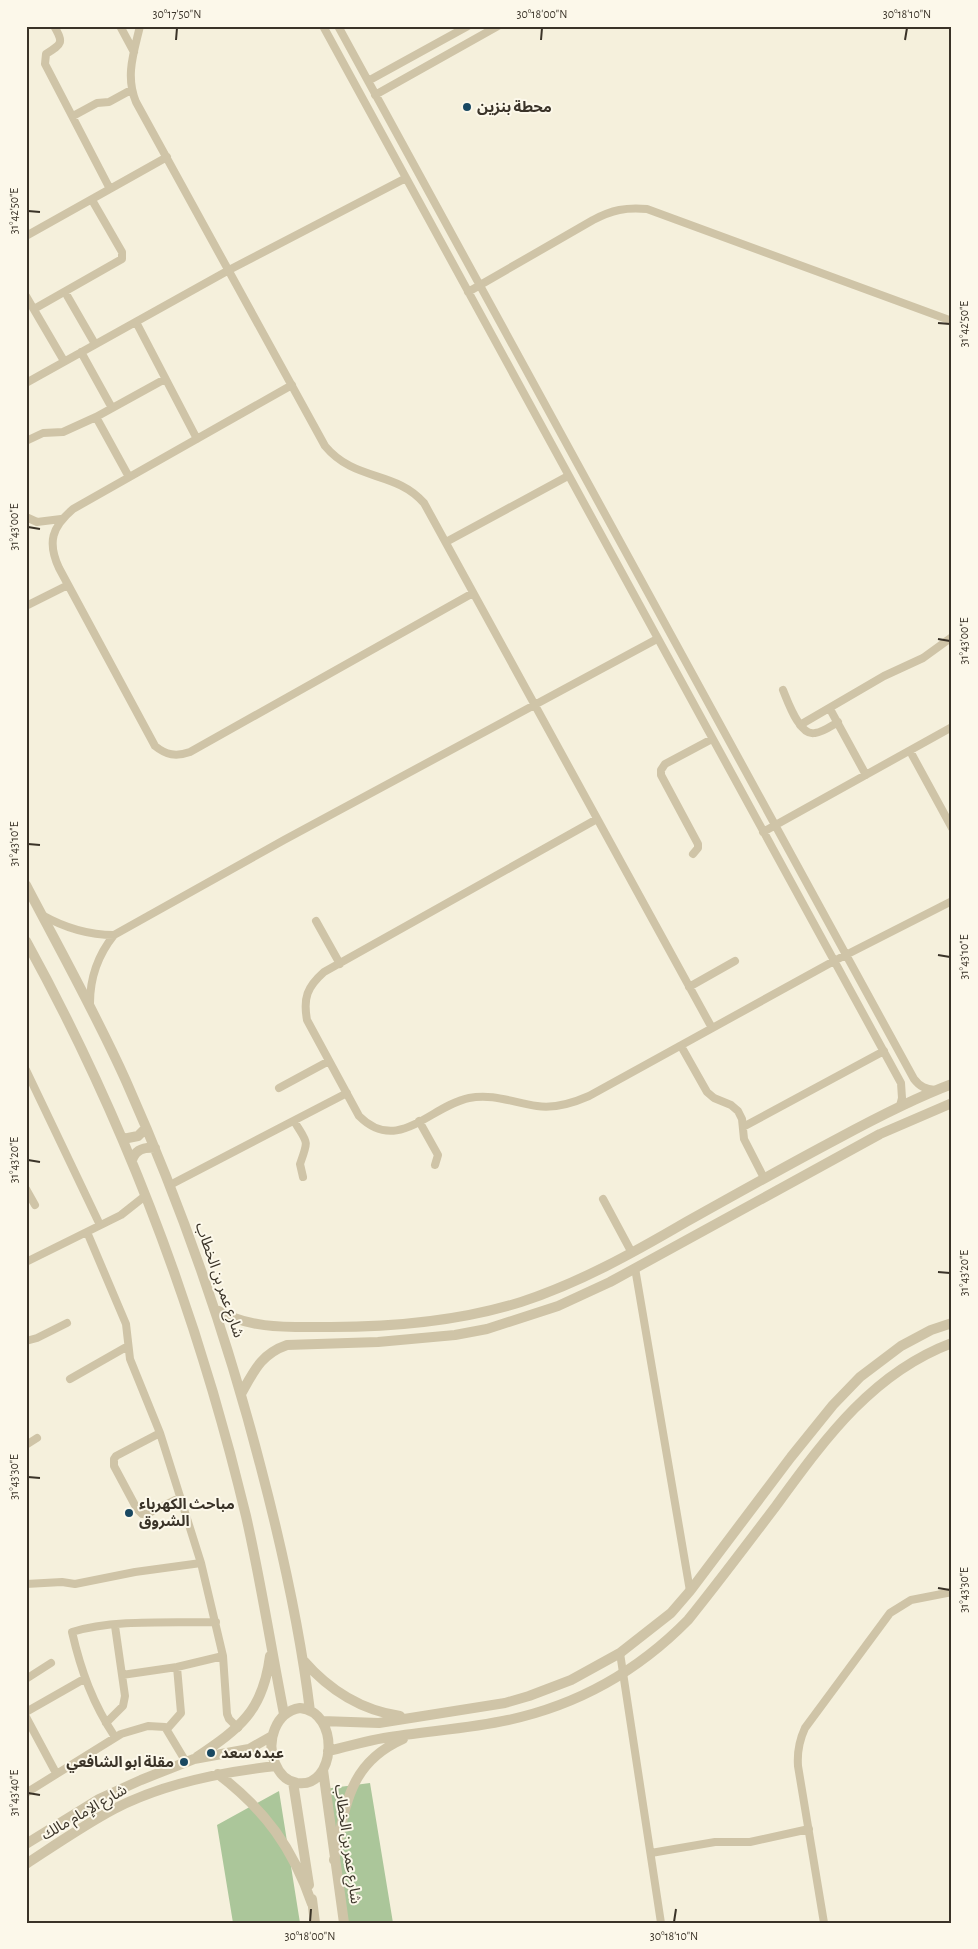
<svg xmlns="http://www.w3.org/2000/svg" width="978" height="1949" viewBox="0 0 978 1949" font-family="'Alegreya Sans','Noto Sans Arabic',sans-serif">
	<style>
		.green { fill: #abc69a }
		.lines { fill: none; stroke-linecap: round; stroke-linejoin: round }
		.minor { stroke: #cfc4a7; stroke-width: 8 }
		.tertiary { stroke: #cfc4a7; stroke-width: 10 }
		.ticks { fill: none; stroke: #3a3328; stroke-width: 2 }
		.poi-dot { fill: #194861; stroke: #fcf8ea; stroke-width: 2 }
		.labels { text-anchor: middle; stroke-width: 4; stroke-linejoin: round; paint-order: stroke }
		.poi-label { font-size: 15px; font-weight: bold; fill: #3a3328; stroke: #fcf8ea; text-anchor: start }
		.street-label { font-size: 15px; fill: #3a3328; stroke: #fcf8ea }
		.neatline { fill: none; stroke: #3a3328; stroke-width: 2 }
		.ticks-label { font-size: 12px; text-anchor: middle; fill: #3a3328 }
	</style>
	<rect width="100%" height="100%" fill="#f5f0dc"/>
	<path class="green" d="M 370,1783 L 393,1923 L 346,1923 L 324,1789 Z
		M 279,1791 L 300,1923 L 233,1923 L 217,1825 Z"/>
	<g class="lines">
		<path class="minor" d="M 54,26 C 64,43 62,44 46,54 L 45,64 L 110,189
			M 120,26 L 134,52
			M 140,26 C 134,52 125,76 136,102 L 325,446 C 355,482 395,470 424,503 L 712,1028
			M 323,26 L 901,1083 L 902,1098 L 900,1106
			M 338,26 L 914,1079 C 920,1087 926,1089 935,1090
			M 368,81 L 468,26
			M 375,95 L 498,26
			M 73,116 L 97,103 L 109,102 L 131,90
			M 26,236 L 167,157
			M 65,292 L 95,344
			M 468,292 L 593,220 C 612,210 626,207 647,209 L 952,321
			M 26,296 L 64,361
			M 34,309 L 122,259 L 122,252 L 92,200
			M 136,322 L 197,439
			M 81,352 L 112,408
			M 26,383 L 229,270 L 406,178
			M 292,385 L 73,509 C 52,527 47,542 59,568 L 155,746 C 166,755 176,757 190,752 L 473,593
			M 96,417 L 129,477
			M 26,441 L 43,433 L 63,432 L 96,417 L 165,379
			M 26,517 L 37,522 L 61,519
			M 446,542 L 568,476
			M 26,606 L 68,585
			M 783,690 C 788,702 800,737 815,733 C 823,732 831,726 838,722
			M 830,709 L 866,775
			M 800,725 L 884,676 L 923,658 L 952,637
			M 910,751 L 952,828
			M 597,819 L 324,972 C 307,987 303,998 307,1020 L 359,1116 C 398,1155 430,1106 469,1098 C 493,1093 514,1103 537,1106 C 555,1109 573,1103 589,1096 L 834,961 L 952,901
			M 763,832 L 952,727
			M 693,854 L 698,848 L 698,844 L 661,775 L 661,770 L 665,764 L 712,739
			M 42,915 C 65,928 88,935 114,935
			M 316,921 L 340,964
			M 689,987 L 735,961
			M 90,1003 C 90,977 98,955 114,935 L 284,840 L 657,639
			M 681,1046 L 707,1092 L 714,1098 L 731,1105 L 738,1111 L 742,1119 L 744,1139 L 764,1178
			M 26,1070 L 100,1225
			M 279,1088 L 329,1061
			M 294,1121 C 308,1144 309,1139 300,1164 L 303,1177
			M 419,1121 L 438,1155 L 435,1165
			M 743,1127 L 884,1051
			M 170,1185 L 347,1093
			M 26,1189 L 35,1205
			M 603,1199 L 632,1253
			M 87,1232 L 126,1324 L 130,1359 L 160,1433 L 201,1563 L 223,1656 L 227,1714 L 229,1719 L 238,1728
			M 26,1262 L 121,1215 L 145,1196
			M 635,1268 L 690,1591
			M 26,1341 L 37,1338 L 67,1323
			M 70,1379 L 128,1346
			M 160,1433 L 116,1456 L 114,1459 L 114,1466 L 137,1509 L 142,1514 L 149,1513 L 179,1498
			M 26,1445 L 37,1438
			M 26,1584 L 62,1582 L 75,1584 L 135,1572 L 201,1563
			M 620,1653 L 661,1923
			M 122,1675 L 177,1667 L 223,1656
			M 26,1679 L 51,1663
			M 26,1712 L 84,1679
			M 26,1717 L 56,1773
			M 106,1723 L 123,1706 L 125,1696 L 115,1626
			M 167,1729 L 181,1713 L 177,1667
			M 115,1737 C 93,1704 81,1671 72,1632 C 113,1619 173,1623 216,1622
			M 26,1793 L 121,1734 L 148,1726 L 165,1727 L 186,1762
			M 651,1853 L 715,1842 L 750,1842 L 809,1829
			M 824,1923 L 798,1766 C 797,1752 799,1741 805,1728 L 890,1613 L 911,1600 L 952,1592"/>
		<path class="tertiary" d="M 26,885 C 60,950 96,1014 126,1081 C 182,1207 227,1336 261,1468 C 282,1548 300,1629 310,1711
			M 26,941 C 125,1121 198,1316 246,1516 C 261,1582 271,1648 284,1714
			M 123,1139 L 138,1136 L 146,1128
			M 132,1160 C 136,1149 144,1147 155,1148
			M 215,1309 C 250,1330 291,1327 331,1327 C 395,1327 460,1321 521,1302 C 579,1283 633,1253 686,1222 C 736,1194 786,1166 837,1139 C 874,1119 912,1099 952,1084
			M 241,1394 C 254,1371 261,1354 287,1345 L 378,1342 L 455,1335 L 487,1329 L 558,1306 L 610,1282 L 880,1134 L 952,1103
			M 303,1660 C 329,1690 360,1710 400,1716
			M 300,1708 C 341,1712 336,1789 297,1783 C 286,1781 279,1773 275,1763 C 266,1742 275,1712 300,1708 Z
			M 322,1721 L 379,1723 L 505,1703 L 529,1696 L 571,1680 L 620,1653 L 671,1613 L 690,1591 L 791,1457 L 833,1405 L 860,1377 L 901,1346 L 931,1330 L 952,1323
			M 328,1751 C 347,1747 365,1741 384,1738 C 425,1731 467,1729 508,1720 C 578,1705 638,1671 688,1620 C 718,1583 747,1544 776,1506 C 825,1439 872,1373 952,1343
			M 197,1757 C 240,1728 263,1711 270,1656
			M 323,1770 L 344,1923
			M 218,1774 C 265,1810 293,1848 312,1904
			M 293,1782 L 309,1885
			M 26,1844 L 99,1799 L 141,1780 L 194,1759 L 249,1749 L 272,1736
			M 334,1860 C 346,1807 347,1764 403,1739
			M 26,1864 C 55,1845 84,1825 114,1809 C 164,1783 221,1772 276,1766
			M 312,1899 L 315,1923"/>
	</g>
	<path class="ticks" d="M 176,40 L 177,28M 541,40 L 542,28M 905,40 L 907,28M 28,211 L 40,212M 938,323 L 950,324M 28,527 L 40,529M 938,639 L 950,641M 28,844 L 40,845M 938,955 L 950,957M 28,1160 L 40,1162M 938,1272 L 950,1273M 28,1477 L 40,1478M 938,1588 L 950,1590M 28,1793 L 40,1795M 310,1922 L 311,1909M 674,1922 L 676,1909"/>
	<g class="poi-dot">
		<circle cx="467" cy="107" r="5"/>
		<circle cx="129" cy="1513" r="5"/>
		<circle cx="211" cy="1753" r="5"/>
		<circle cx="184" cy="1762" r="5"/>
	</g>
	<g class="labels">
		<g class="poi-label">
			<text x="477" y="112">محطة بنزين</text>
			<text x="139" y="1509">مباحث الكهرباء<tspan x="139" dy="17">الشروق</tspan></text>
			<text x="221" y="1758">عبده سعد</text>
			<text x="174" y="1767" text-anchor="end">مقلة ابو الشافعي</text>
		</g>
		<g class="street-label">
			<text transform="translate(220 1280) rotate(71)" y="5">شارع عمر بن الخطاب</text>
			<text transform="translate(84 1812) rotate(-30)" y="5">شارع الإمام مالك</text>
			<text transform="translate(348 1844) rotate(82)" y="5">شارع عمر بن الخطاب</text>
		</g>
	</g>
	<rect width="978" height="1949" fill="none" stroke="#fcf8ea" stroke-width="55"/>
	<rect x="28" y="28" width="922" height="1894" class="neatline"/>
	<g class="ticks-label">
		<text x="177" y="18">30°17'50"N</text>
		<text x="542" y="18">30°18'00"N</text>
		<text x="907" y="18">30°18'10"N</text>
		<text transform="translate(14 211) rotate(-90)" y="4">31°42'50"E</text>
		<text transform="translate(964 324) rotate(-90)" y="4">31°42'50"E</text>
		<text transform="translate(14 527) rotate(-90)" y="4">31°43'00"E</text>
		<text transform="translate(964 641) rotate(-90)" y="4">31°43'00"E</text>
		<text transform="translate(14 844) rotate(-90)" y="4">31°43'10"E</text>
		<text transform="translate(964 957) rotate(-90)" y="4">31°43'10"E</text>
		<text transform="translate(14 1160) rotate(-90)" y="4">31°43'20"E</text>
		<text transform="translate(964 1273) rotate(-90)" y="4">31°43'20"E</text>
		<text transform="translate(14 1477) rotate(-90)" y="4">31°43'30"E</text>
		<text transform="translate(964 1590) rotate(-90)" y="4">31°43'30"E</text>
		<text transform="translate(14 1793) rotate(-90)" y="4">31°43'40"E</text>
		<text x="310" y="1940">30°18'00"N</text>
		<text x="674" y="1940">30°18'10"N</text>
	</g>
</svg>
